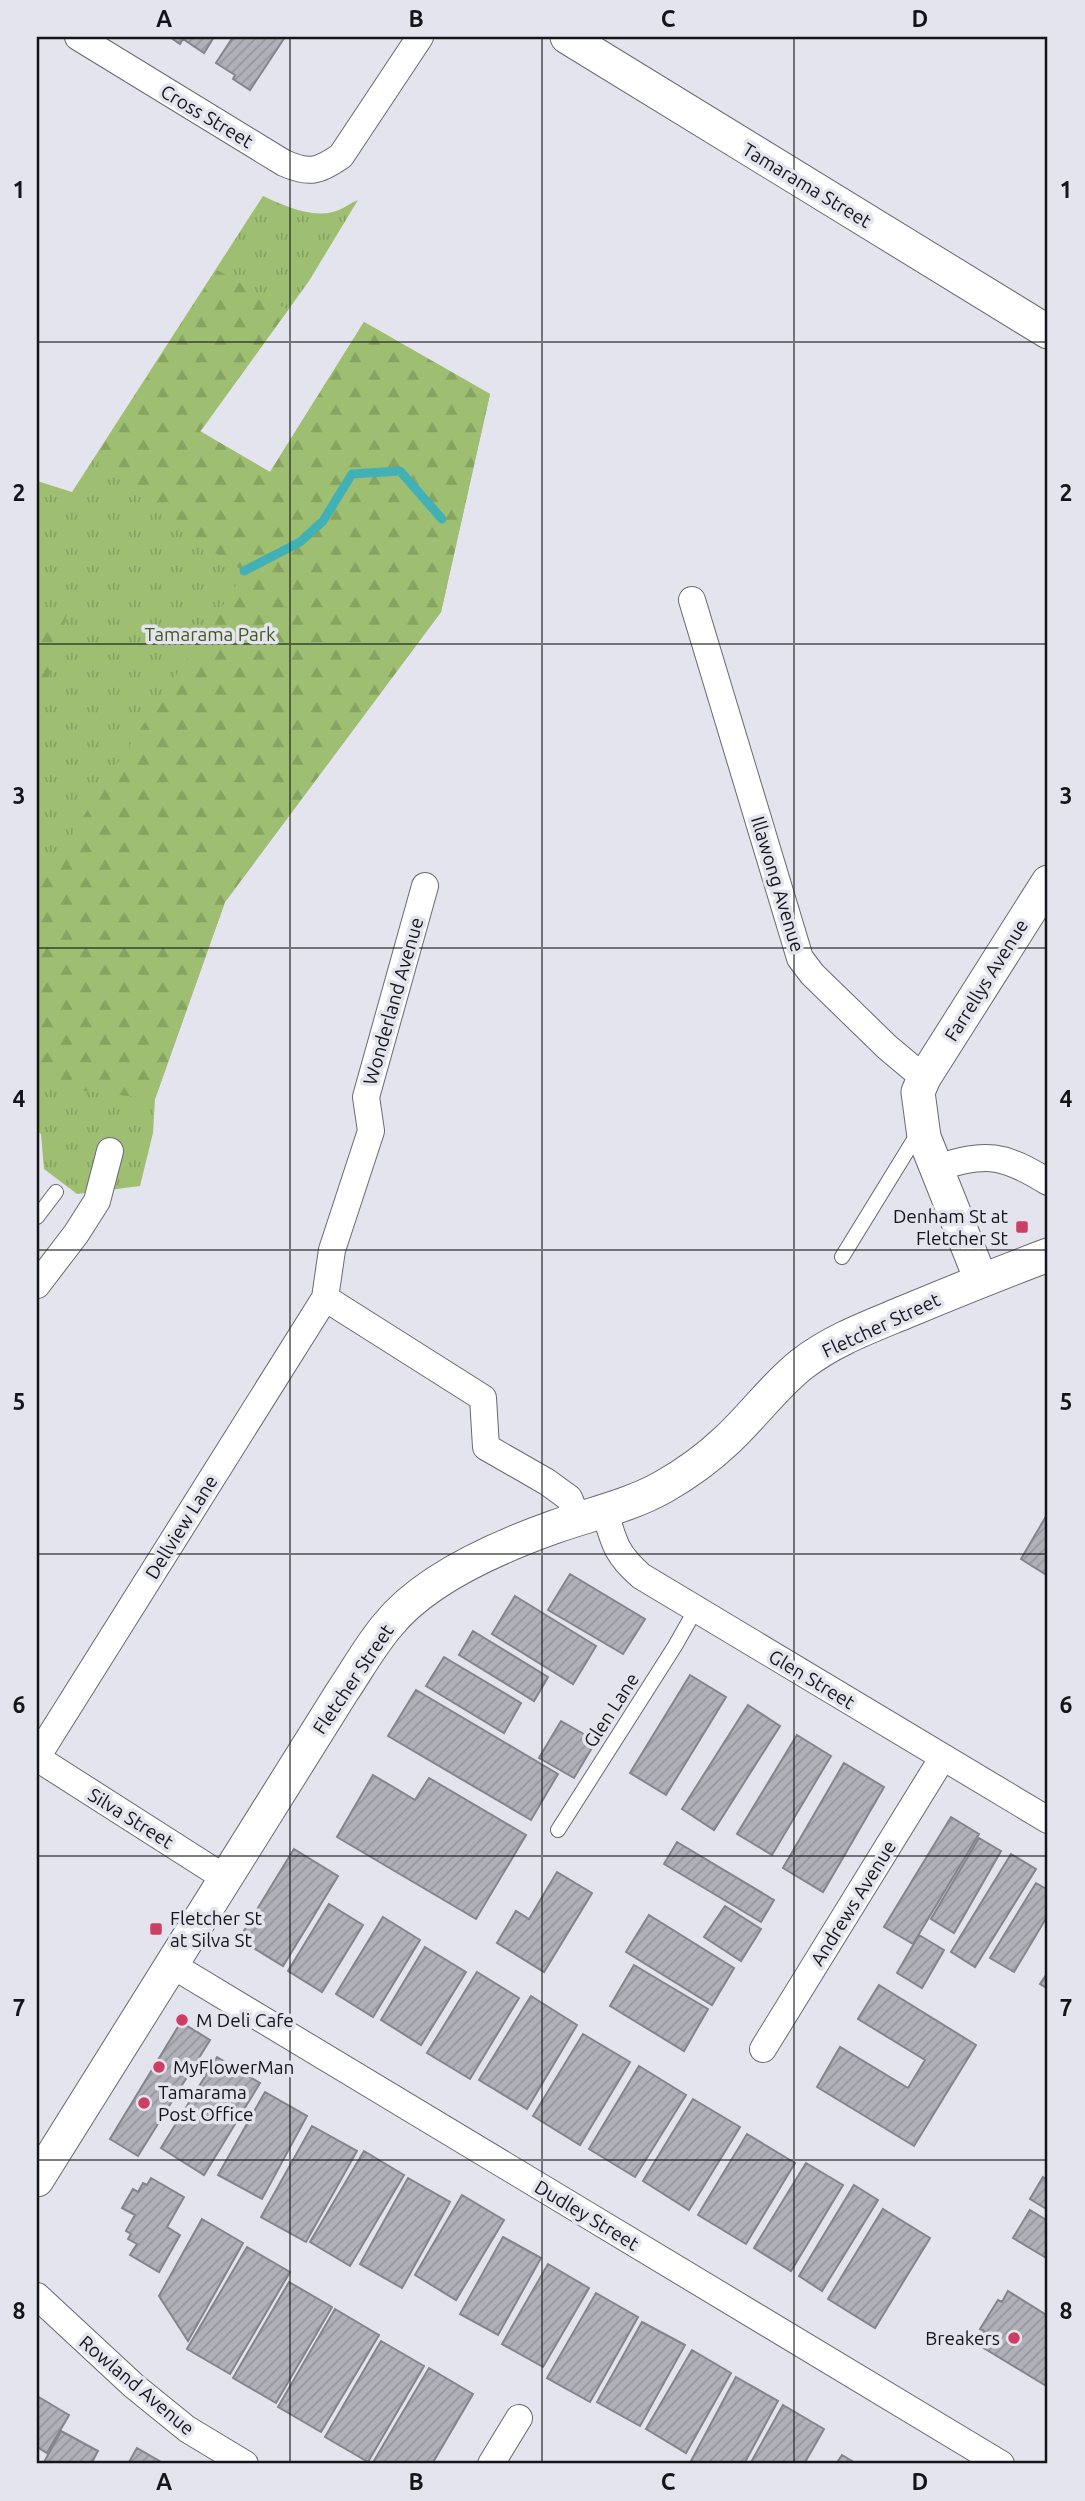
<svg xmlns="http://www.w3.org/2000/svg" width="1085" height="2501" viewBox="0 0 1085 2501" font-family="Ubuntu,sans-serif">
	<style>
		.grass { fill: url(#grass-tufts) }
		.forest { fill: url(#forest-firs) }
		.lines { fill: none; stroke-linecap: round; stroke-linejoin: round }
		.stream { stroke: #42b1b6; stroke-width: 9 }
		.building { fill: url(#building-hatch); stroke: #83848c; stroke-width: 2 }
		.service-casing { stroke: #686870; stroke-width: 16 }
		.minor-casing { stroke: #686870; stroke-width: 28 }
		.tertiary-casing { stroke: #686870; stroke-width: 35 }
		.service { stroke: #fff; stroke-width: 14 }
		.minor { stroke: #fff; stroke-width: 26 }
		.tertiary { stroke: #fff; stroke-width: 33 }
		.grid { fill: none; stroke: #141518; stroke-width: 2; stroke-opacity: 0.55 }
		.poi-dot { fill: #cd3e64; stroke: #e3e4ed; stroke-width: 2.5 }
		.labels { text-anchor: middle; stroke-width: 7; stroke-linejoin: round; paint-order: stroke }
		.street-label { font-size: 19px; fill: #141518; stroke: #e3e4ed }
		.park-label { font-size: 19px; fill: #435a1c; stroke: #e3e4ed }
		.poi-label { font-size: 19px; fill: #141518; stroke: #e3e4ed; text-anchor: start }
		.neatline { fill: none; stroke: #141518; stroke-width: 2.5 }
		.grid-label { font-size: 23px; text-anchor: middle; font-weight: bold; fill: #141518 }
	</style>
	<defs>
		<pattern id="grass-tufts" width="24" height="20" patternUnits="userSpaceOnUse" patternTransform="scale(1.75)"><rect width="24" height="20" fill="#9ebf71"/><path d="M3 7l-1-3M5 7V3M7 7l1-3M15 17l-1-3M17 17v-4M19 17l1-3" fill="none" stroke="#87a361"/></pattern>
		<pattern id="forest-firs" width="22" height="20" patternUnits="userSpaceOnUse" patternTransform="scale(1.75)"><rect width="22" height="20" fill="#9ebf71"/><path d="M5 1l3.5 6h-7zM16 11l3.5 6h-7z" fill="#87a361"/></pattern>
		<pattern id="building-hatch" width="6" height="6" patternUnits="userSpaceOnUse" patternTransform="scale(1.75)"><rect width="6" height="6" fill="#b0b0b9"/><path d="M-1 1l2-2M0 6l6-6M5 7l2-2" fill="none" stroke="#96969e"/></pattern>
	</defs>
	<rect width="100%" height="100%" fill="#e3e4ed"/>
	<path class="grass" d="M 263,196 C 285,206 314,220 339,210 C 346,207 352,202 358,200 L 309,281 L 200,432 L 270,472 L 364,322 L 490,394 L 441,612 L 225,902 L 155,1099 L 153,1133 L 140,1186 L 77,1194 L 44,1169 L 41,1134 L 37,1131 L 37,481 L 72,492 Z"/>
	<path class="forest" d="M 217,270 L 288,310 L 200,431 L 270,472 L 364,322 L 490,394 L 441,612 L 225,902 L 155,1099 L 58,1088 L 37,1075 L 37,889 L 113,770 L 245,572 L 174,527 L 100,450 Z
		M 37,611 L 68,612 L 41,702 L 37,703 Z"/>
	<g class="lines">
		<path class="stream" d="M 244,571 L 300,542 L 323,521 L 352,474 L 400,471 L 442,519"/>
	</g>
	<path class="building" d="M 170,37 L 214,37 L 204,53 L 183,39 L 180,44 Z
		M 233,37 L 285,37 L 250,90 L 233,79 L 235,75 L 216,63 Z
		M 1048,1513 L 1048,1576 L 1021,1559 Z
		M 570,1574 L 645,1619 L 623,1654 L 548,1610 Z
		M 515,1596 L 596,1646 L 573,1684 L 492,1634 Z
		M 473,1631 L 548,1677 L 534,1701 L 459,1655 Z
		M 444,1657 L 521,1703 L 504,1733 L 426,1686 Z
		M 690,1675 L 726,1697 L 666,1795 L 630,1773 Z
		M 416,1690 L 558,1774 L 531,1820 L 388,1736 Z
		M 748,1705 L 780,1726 L 714,1830 L 682,1809 Z
		M 561,1721 L 596,1741 L 574,1778 L 539,1758 Z
		M 797,1735 L 831,1756 L 772,1855 L 737,1834 Z
		M 844,1763 L 884,1787 L 823,1892 L 783,1868 Z
		M 373,1775 L 415,1800 L 429,1778 L 526,1835 L 476,1919 L 337,1837 Z
		M 951,1817 L 979,1834 L 913,1944 L 884,1927 Z
		M 979,1838 L 1001,1851 L 954,1933 L 931,1919 Z
		M 677,1842 L 774,1900 L 761,1922 L 664,1864 Z
		M 294,1849 L 338,1876 L 283,1966 L 239,1939 Z
		M 1011,1854 L 1036,1869 L 975,1967 L 951,1952 Z
		M 557,1872 L 592,1893 L 544,1972 L 497,1943 L 516,1911 L 529,1919 Z
		M 1036,1883 L 1048,1890 L 1048,1915 L 1014,1972 L 990,1958 Z
		M 329,1904 L 363,1925 L 322,1992 L 288,1971 Z
		M 725,1906 L 761,1929 L 741,1961 L 704,1937 Z
		M 649,1915 L 734,1968 L 712,2005 L 626,1952 Z
		M 383,1917 L 420,1940 L 373,2017 L 336,1994 Z
		M 919,1935 L 944,1950 L 922,1988 L 897,1973 Z
		M 425,1947 L 466,1972 L 421,2045 L 381,2020 Z
		M 634,1965 L 708,2009 L 684,2051 L 610,2006 Z
		M 477,1972 L 519,1998 L 470,2079 L 427,2053 Z
		M 1048,1972 L 1048,1989 L 1040,1984 Z
		M 879,1985 L 976,2045 L 914,2146 L 817,2087 L 840,2047 L 908,2088 L 925,2060 L 858,2019 Z
		M 531,1996 L 577,2025 L 527,2109 L 479,2080 Z
		M 181,2022 L 210,2040 L 138,2156 L 110,2139 Z
		M 583,2034 L 630,2062 L 580,2145 L 533,2116 Z
		M 217,2057 L 260,2083 L 204,2175 L 161,2148 Z
		M 639,2066 L 686,2095 L 635,2177 L 589,2149 Z
		M 265,2092 L 307,2116 L 262,2199 L 218,2175 Z
		M 693,2099 L 740,2127 L 689,2210 L 643,2181 Z
		M 312,2126 L 357,2151 L 306,2242 L 261,2217 Z
		M 747,2134 L 795,2163 L 746,2244 L 698,2215 Z
		M 364,2151 L 404,2175 L 350,2266 L 310,2242 Z
		M 806,2163 L 843,2185 L 791,2271 L 754,2248 Z
		M 1043,2177 L 1048,2180 L 1048,2210 L 1030,2199 Z
		M 151,2178 L 184,2197 L 167,2227 L 180,2235 L 159,2272 L 130,2255 L 137,2244 L 128,2239 L 131,2234 L 126,2231 L 135,2215 L 122,2208 L 133,2189 L 138,2192 L 143,2183 L 147,2185 Z
		M 408,2178 L 450,2202 L 402,2288 L 360,2264 Z
		M 854,2185 L 878,2200 L 822,2291 L 799,2276 Z
		M 462,2195 L 504,2220 L 456,2300 L 415,2275 Z
		M 883,2209 L 930,2238 L 875,2328 L 828,2299 Z
		M 1030,2210 L 1048,2221 L 1048,2259 L 1013,2238 Z
		M 202,2219 L 243,2243 L 188,2341 L 159,2296 Z
		M 503,2237 L 541,2258 L 498,2335 L 460,2314 Z
		M 247,2247 L 290,2272 L 230,2374 L 187,2349 Z
		M 548,2264 L 589,2288 L 543,2367 L 502,2344 Z
		M 289,2282 L 332,2307 L 276,2403 L 233,2378 Z
		M 1008,2291 L 1048,2316 L 1048,2387 L 977,2344 L 984,2331 L 980,2329 L 998,2300 L 1002,2302 Z
		M 596,2293 L 638,2317 L 590,2402 L 547,2378 Z
		M 335,2309 L 379,2335 L 321,2432 L 278,2407 Z
		M 642,2322 L 685,2345 L 640,2426 L 597,2402 Z
		M 381,2341 L 424,2366 L 368,2462 L 325,2437 Z
		M 692,2350 L 731,2373 L 686,2453 L 646,2429 Z
		M 429,2368 L 473,2394 L 432,2464 L 372,2464 Z
		M 736,2377 L 778,2401 L 744,2464 L 698,2464 L 691,2461 Z
		M 37,2396 L 69,2415 L 47,2453 L 37,2447 Z
		M 783,2405 L 824,2429 L 804,2464 L 750,2464 Z
		M 61,2431 L 98,2451 L 91,2464 L 43,2464 Z
		M 137,2448 L 161,2462 L 160,2464 L 128,2464 Z
		M 842,2455 L 857,2464 L 836,2464 Z"/>
	<g class="lines">
		<g class="service-casing">
			<path id="service" d="M 37,1217 L 56,1192
				M 842,1257 L 920,1130
				M 558,1830 L 675,1646 L 696,1609"/>
		</g>
		<g class="minor-casing">
			<path id="minor" d="M 78,37 L 284,163 C 309,174 318,172 341,156 L 420,37
				M 692,600 L 800,958 L 812,974 L 887,1047 L 924,1078
				M 936,1168 C 986,1152 1003,1154 1048,1182
				M 37,1285 L 76,1234 L 97,1201 L 110,1151
				M 325,1298 L 483,1398 L 486,1447 L 547,1482 L 569,1498 L 578,1519
				M 605,1512 C 614,1543 616,1554 641,1576 L 1048,1820
				M 37,1757 L 325,1298 L 332,1250 L 371,1131 L 366,1097 L 425,886
				M 37,1758 L 225,1878
				M 172,1965 L 1001,2464
				M 763,2049 L 943,1757
				M 37,2296 L 134,2386 L 187,2429 L 245,2464
				M 491,2464 L 519,2418"/>
		</g>
		<g class="tertiary-casing">
			<path id="tertiary" d="M 567,37 L 1048,332
				M 981,1280 L 924,1137 L 918,1092 L 924,1078 L 1048,882
				M 37,2180 L 342,1692 C 357,1670 370,1646 387,1626 C 424,1579 498,1547 554,1527 C 591,1514 629,1506 663,1487 C 686,1474 708,1458 727,1440 C 753,1416 774,1386 802,1364 C 833,1340 869,1327 905,1312 C 953,1292 1000,1273 1048,1255"/>
		</g>
		<use href="#service" class="service"/>
		<use href="#minor" class="minor"/>
		<use href="#tertiary" class="tertiary"/>
	</g>
	<path class="grid" d="M 290,37 L 290,2464M 542,37 L 542,2464M 794,37 L 794,2464M 37,342 L 1048,342M 37,644 L 1048,644M 37,948 L 1048,948M 37,1250 L 1048,1250M 37,1554 L 1048,1554M 37,1856 L 1048,1856M 37,2160 L 1048,2160"/>
	<g class="poi-dot">
		<rect x="1015" y="1220" width="14" height="14" rx="3.5"/>
		<rect x="149" y="1922" width="14" height="14" rx="3.5"/>
		<circle cx="182" cy="2020" r="7"/>
		<circle cx="159" cy="2067" r="7"/>
		<circle cx="144" cy="2103" r="7"/>
		<circle cx="1014" cy="2338" r="7"/>
	</g>
	<g class="labels">
		<g class="street-label">
			<text transform="translate(207 116) rotate(31)" y="7">Cross Street</text>
			<text transform="translate(807 185) rotate(31)" y="7">Tamarama Street</text>
			<text transform="translate(778 884) rotate(73)" y="7">Illawong Avenue</text>
			<text transform="translate(986 980) rotate(-58)" y="7">Farrellys Avenue</text>
			<text transform="translate(393 1001) rotate(-74)" y="7">Wonderland Avenue</text>
			<text transform="translate(881 1325) rotate(-25)" y="7">Fletcher Street</text>
			<text transform="translate(181 1527) rotate(-58)" y="7">Dellview Lane</text>
			<text transform="translate(353 1679) rotate(-56)" y="7">Fletcher Street</text>
			<text transform="translate(812 1679) rotate(31)" y="7">Glen Street</text>
			<text transform="translate(611 1710) rotate(-57)" y="7">Glen Lane</text>
			<text transform="translate(131 1818) rotate(32)" y="7">Silva Street</text>
			<text transform="translate(853 1903) rotate(-58)" y="7">Andrews Avenue</text>
			<text transform="translate(587 2215) rotate(31)" y="7">Dudley Street</text>
			<text transform="translate(137 2385) rotate(40)" y="7">Rowland Avenue</text>
		</g>
		<g class="park-label">
			<text x="210" y="641">Tamarama Park</text>
		</g>
		<g class="poi-label">
			<text x="1008" y="1223" text-anchor="end">Denham St at<tspan x="1008" dy="22">Fletcher St</tspan></text>
			<text x="170" y="1925">Fletcher St<tspan x="170" dy="22">at Silva St</tspan></text>
			<text x="196" y="2027">M Deli Cafe</text>
			<text x="173" y="2074">MyFlowerMan</text>
			<text x="158" y="2099">Tamarama<tspan x="158" dy="22">Post Office</tspan></text>
			<text x="1000" y="2345" text-anchor="end">Breakers</text>
		</g>
	</g>
	<rect width="1085" height="2501" fill="none" stroke="#e3e4ed" stroke-width="77"/>
	<rect x="38" y="38" width="1008" height="2424" class="neatline"/>
	<g class="grid-label">
		<text x="164" y="27">A</text>
		<text x="416" y="27">B</text>
		<text x="668" y="27">C</text>
		<text x="920" y="27">D</text>
		<text x="19" y="198">1</text>
		<text x="1066" y="198">1</text>
		<text x="19" y="501">2</text>
		<text x="1066" y="501">2</text>
		<text x="19" y="804">3</text>
		<text x="1066" y="804">3</text>
		<text x="19" y="1107">4</text>
		<text x="1066" y="1107">4</text>
		<text x="19" y="1410">5</text>
		<text x="1066" y="1410">5</text>
		<text x="19" y="1713">6</text>
		<text x="1066" y="1713">6</text>
		<text x="19" y="2016">7</text>
		<text x="1066" y="2016">7</text>
		<text x="19" y="2319">8</text>
		<text x="1066" y="2319">8</text>
		<text x="164" y="2490">A</text>
		<text x="416" y="2490">B</text>
		<text x="668" y="2490">C</text>
		<text x="920" y="2490">D</text>
	</g>
</svg>
